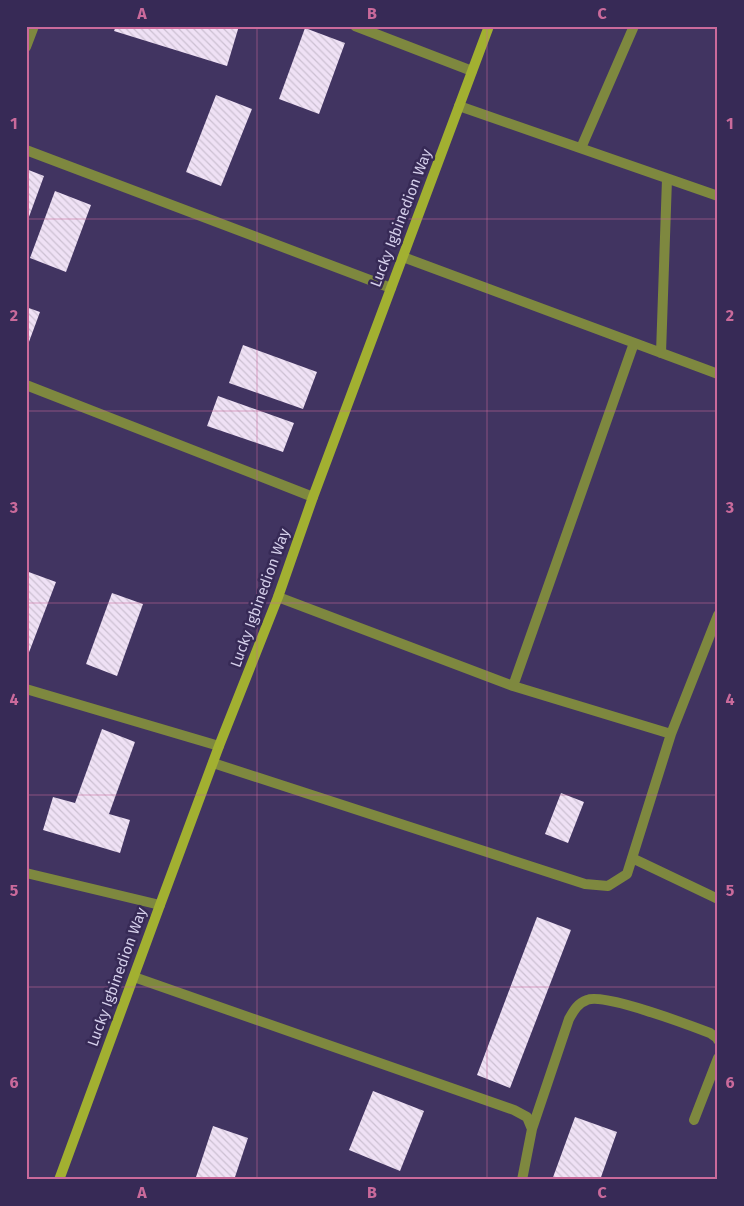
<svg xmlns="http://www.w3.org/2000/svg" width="744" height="1206" viewBox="0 0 744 1206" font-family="'Fira Sans',sans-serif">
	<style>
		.building { fill: url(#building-back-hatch) }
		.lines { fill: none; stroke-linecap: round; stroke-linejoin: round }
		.street { stroke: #7e883f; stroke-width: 10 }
		.secondary { stroke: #a2b031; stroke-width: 10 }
		.grid { fill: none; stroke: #ca6a9b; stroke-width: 1; stroke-opacity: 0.55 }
		.labels { text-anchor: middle; stroke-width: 5; stroke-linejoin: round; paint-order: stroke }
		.street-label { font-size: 15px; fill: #d4ceea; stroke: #372a56 }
		.neatline { fill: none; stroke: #ca6a9b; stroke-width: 2 }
		.grid-label { font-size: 16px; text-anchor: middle; font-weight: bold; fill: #ca6a9b }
	</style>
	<defs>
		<pattern id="building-back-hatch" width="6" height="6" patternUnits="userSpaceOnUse" patternTransform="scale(1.25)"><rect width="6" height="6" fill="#efe1f5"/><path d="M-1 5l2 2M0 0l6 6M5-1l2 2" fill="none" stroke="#ccc0d2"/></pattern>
	</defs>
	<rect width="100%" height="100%" fill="#413461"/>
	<path class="building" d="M 116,26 L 239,26 L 227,66 L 114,31 Z
		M 305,28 L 345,43 L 319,114 L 279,99 Z
		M 216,95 L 252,109 L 221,186 L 186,172 Z
		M 26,169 L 44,176 L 26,225 Z
		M 55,191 L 91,205 L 66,272 L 30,258 Z
		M 26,307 L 40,312 L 26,350 Z
		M 243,345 L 317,372 L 303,409 L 229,383 Z
		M 218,396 L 294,423 L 283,452 L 207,426 Z
		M 26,571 L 56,582 L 28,655 L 26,655 Z
		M 112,593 L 143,604 L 117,676 L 86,664 Z
		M 102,729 L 135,742 L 109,814 L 130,820 L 120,853 L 43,830 L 53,797 L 75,803 Z
		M 561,793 L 584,802 L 568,843 L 545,834 Z
		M 537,917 L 571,930 L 510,1088 L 477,1075 Z
		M 373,1091 L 424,1111 L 400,1171 L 349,1150 Z
		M 575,1117 L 617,1132 L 600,1180 L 552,1180 Z
		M 213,1126 L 248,1138 L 234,1180 L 195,1180 Z"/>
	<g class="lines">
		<path class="street" d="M 355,26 L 472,71
			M 26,47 L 34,26
			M 459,106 L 718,196
			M 581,148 L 634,26
			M 26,150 L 391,288
			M 403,257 L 718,374
			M 661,353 L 667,179
			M 26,385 L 313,497
			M 278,597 L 513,686 L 671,734 L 718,615
			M 513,686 L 634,343
			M 26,689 L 219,746
			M 213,763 L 585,884 L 608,886 L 627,874 L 671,734
			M 632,858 L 718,899
			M 26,873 L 160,905
			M 134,977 L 514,1110 L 527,1117 L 532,1129 L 522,1180
			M 694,1120 L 718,1058
			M 532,1129 L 569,1019 C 574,1010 578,1003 587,1000 C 604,993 689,1025 710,1033 L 717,1038 L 718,1040"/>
		<path class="secondary" d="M 59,1180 L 160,905 L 219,746 L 278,597 L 313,497 L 489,26"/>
	</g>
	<path class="grid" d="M 257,26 L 257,1180M 487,26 L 487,1180M 26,219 L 718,219M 26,411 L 718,411M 26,603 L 718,603M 26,795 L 718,795M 26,987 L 718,987"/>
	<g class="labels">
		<g class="street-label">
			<text transform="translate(401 218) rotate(-69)" y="5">Lucky Igbinedion Way</text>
			<text transform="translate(260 598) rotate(-70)" y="5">Lucky Igbinedion Way</text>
			<text transform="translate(117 977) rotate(-70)" y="5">Lucky Igbinedion Way</text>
		</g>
	</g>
	<rect width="744" height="1206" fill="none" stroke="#372a56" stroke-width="55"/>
	<rect x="28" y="28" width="688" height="1150" class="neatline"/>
	<g class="grid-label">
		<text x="142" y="19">A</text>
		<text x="372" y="19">B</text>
		<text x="602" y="19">C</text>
		<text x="14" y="129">1</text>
		<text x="730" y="129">1</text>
		<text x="14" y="321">2</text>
		<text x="730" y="321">2</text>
		<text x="14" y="513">3</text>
		<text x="730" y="513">3</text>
		<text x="14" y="705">4</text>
		<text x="730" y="705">4</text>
		<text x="14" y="896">5</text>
		<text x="730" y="896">5</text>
		<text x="14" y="1088">6</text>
		<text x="730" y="1088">6</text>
		<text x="142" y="1198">A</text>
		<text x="372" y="1198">B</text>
		<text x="602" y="1198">C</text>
	</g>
</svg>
